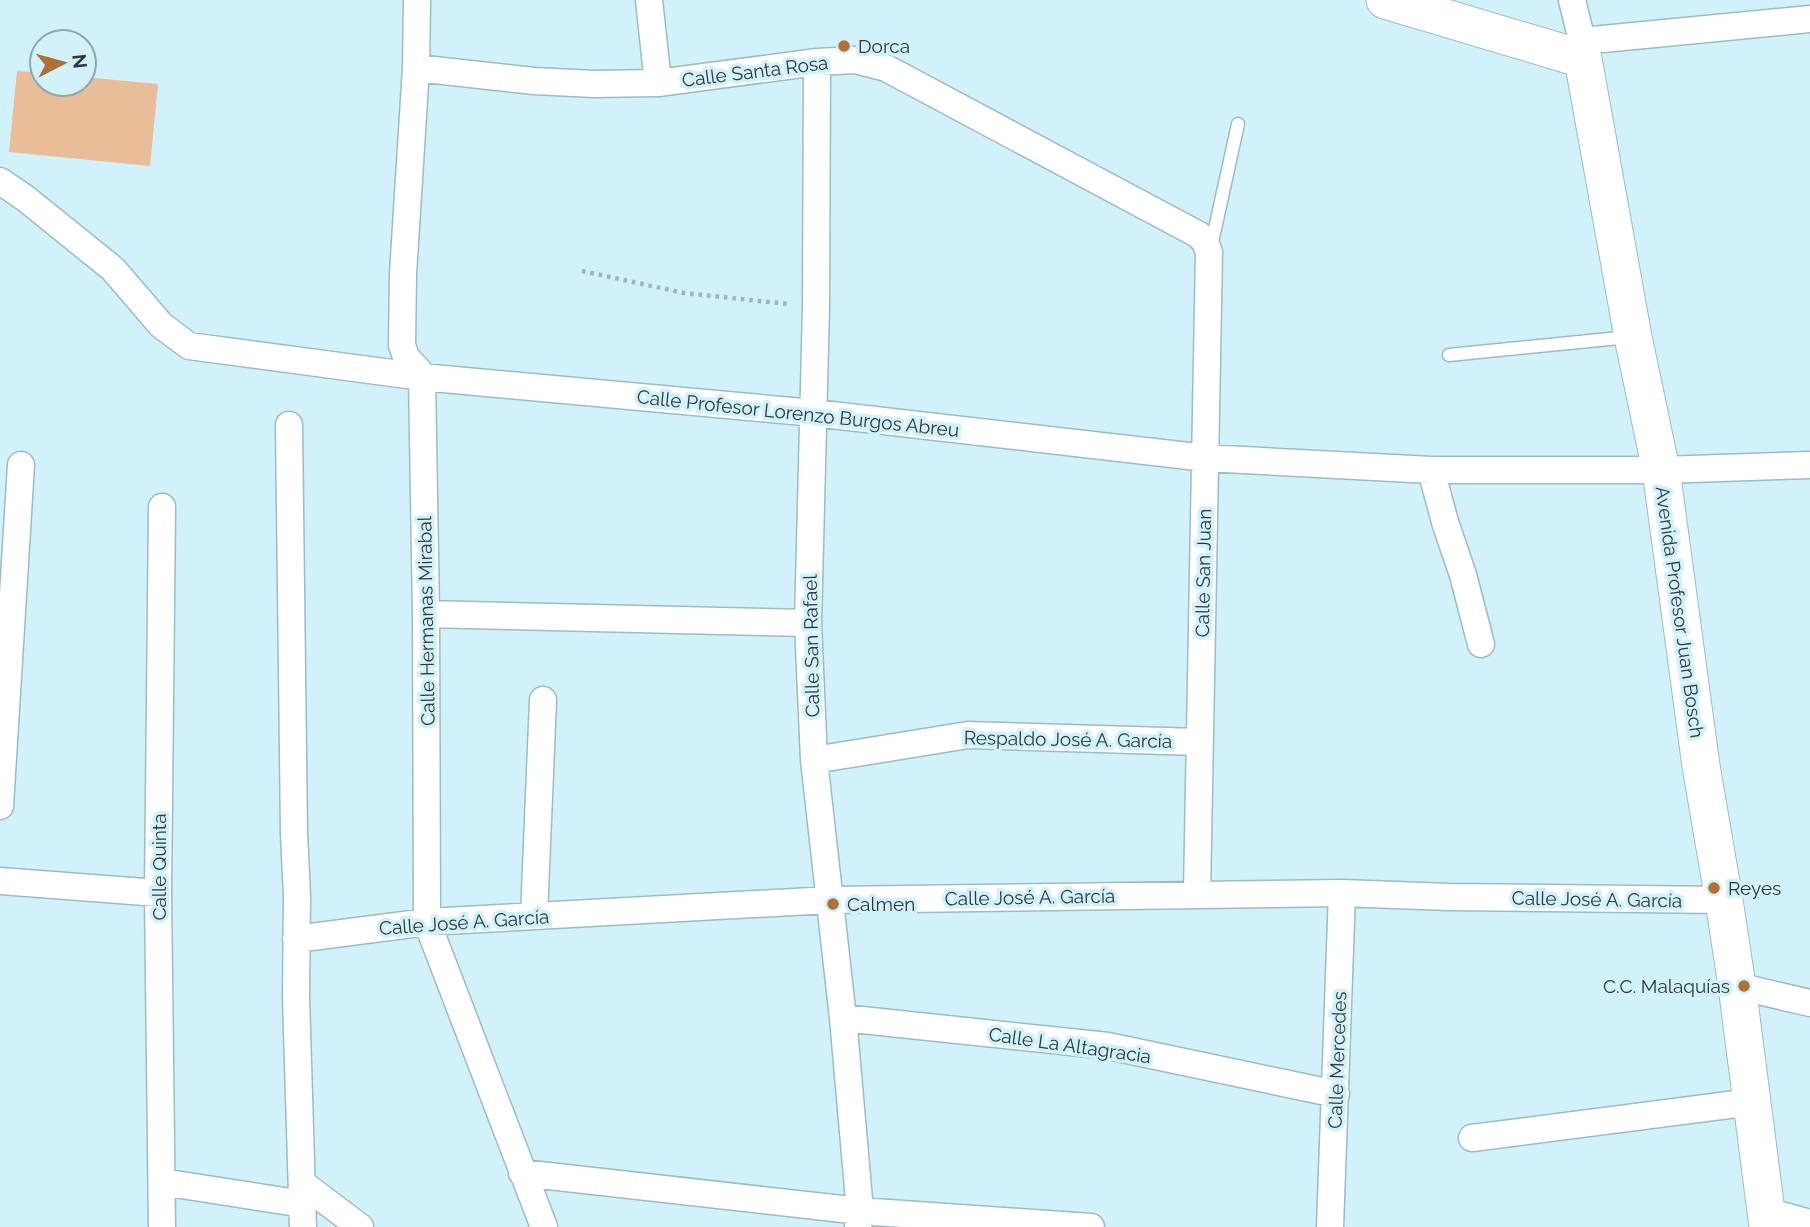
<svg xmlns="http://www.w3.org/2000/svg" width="1810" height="1227" viewBox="0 0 1810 1227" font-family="Raleway,sans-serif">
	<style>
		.green { fill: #e8bd98 }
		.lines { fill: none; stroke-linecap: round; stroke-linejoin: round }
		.lane-casing { stroke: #9cbbc5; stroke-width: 15 }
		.street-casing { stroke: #9cbbc5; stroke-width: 29 }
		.secondary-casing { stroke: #9cbbc5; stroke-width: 39 }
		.path { stroke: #9bb5bd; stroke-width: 4.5; stroke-dasharray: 3.5 5; stroke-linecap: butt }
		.lane { stroke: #fff; stroke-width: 12 }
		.street { stroke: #fff; stroke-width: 26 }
		.secondary { stroke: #fff; stroke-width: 37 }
		.poi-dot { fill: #ae7034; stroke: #d1f1fb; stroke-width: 2.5 }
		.labels { text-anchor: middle; stroke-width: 7; stroke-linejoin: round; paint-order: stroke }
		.poi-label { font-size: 19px; fill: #2d393d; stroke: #d1f1fb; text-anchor: start }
		.street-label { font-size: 19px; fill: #2d393d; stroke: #d1f1fb }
	</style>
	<rect width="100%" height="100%" fill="#d1f1fb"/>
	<path class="green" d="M 17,71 L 42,73 L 42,84 L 84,84 L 84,77 L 158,84 L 150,166 L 9,152 Z"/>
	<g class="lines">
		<g class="lane-casing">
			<path id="lane" d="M 1211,247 L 1238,124
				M 1449,355 L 1629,337"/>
		</g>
		<g class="street-casing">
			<path id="street" d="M 417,0 L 416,68 L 403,274 L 402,345 L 406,357 L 419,371 L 422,377 L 426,614 L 427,922 L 544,1227
				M 649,0 L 658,83
				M 1572,0 L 1582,41 L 1582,57
				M 1582,41 L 1810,19
				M 817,62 L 816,307 L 808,623 L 814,760 L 843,1018 L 860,1211 L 858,1227
				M 416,68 L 534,81 L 594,84 L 658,83 L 817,62 L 855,60 L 886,68 L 1199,235 L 1205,242 L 1209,252 L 1197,894
				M 0,181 L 25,198 L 113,269 L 161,325 L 189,346 L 422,377 L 814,413 L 1206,458 L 1431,470 L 1661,470 L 1810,465
				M 289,425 L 294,834 L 297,896 L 296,998 L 303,1227
				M 1431,470 L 1445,522 L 1463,575 L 1481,644
				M 162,507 L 158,893 L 162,1227
				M 426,614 L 808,623
				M 814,760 L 968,735 L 1199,742
				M 0,806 L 21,465
				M 0,881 L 158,893
				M 534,916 L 543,700
				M 296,939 L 427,922 L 830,900 L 1342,893 L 1449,897 L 1724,900
				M 1737,986 L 1810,1003
				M 843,1018 L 1108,1046 L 1336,1094
				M 1472,1138 L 1752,1102
				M 522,1173 L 860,1211 L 1091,1227
				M 162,1182 L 303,1204
				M 303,1184 L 360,1227
				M 1766,1211 L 1810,1223
				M 1330,1227 L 1342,893"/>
		</g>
		<g class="secondary-casing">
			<path id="secondary" d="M 1385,0 L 1583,59 L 1633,337 L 1661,470 L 1701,766 L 1724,900 L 1737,986 L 1768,1227"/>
		</g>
		<path class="path" d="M 582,271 L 684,293 L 788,304"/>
		<use href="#lane" class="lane"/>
		<use href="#street" class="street"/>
		<use href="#secondary" class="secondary"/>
	</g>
	<g class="poi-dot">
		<circle cx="844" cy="46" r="7"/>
		<circle cx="1714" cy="888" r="7"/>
		<circle cx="833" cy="904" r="7"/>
		<circle cx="1744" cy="986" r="7"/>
	</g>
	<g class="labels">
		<g class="poi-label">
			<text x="858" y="53">Dorca</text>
			<text x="1728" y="895">Reyes</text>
			<text x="847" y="911">Calmen</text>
			<text x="1730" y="993" text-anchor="end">C.C. Malaquías</text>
		</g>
		<g class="street-label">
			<text transform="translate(755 71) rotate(-7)" y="7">Calle Santa Rosa</text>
			<text transform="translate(798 413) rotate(6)" y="7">Calle Profesor Lorenzo Burgos Abreu</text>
			<text transform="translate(1203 573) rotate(-89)" y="7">Calle San Juan</text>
			<text transform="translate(1680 612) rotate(82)" y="7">Avenida Profesor Juan Bosch</text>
			<text transform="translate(426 621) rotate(-91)" y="7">Calle Hermanas Mirabal</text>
			<text transform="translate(811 646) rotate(-91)" y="7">Calle San Rafael</text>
			<text transform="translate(1068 739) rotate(1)" y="7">Respaldo José A. García</text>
			<text transform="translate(159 867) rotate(-90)" y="7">Calle Quinta</text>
			<text transform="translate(1030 897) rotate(-1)" y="7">Calle José A. García</text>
			<text transform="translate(1597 899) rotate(1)" y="7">Calle José A. García</text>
			<text transform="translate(464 922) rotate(-4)" y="7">Calle José A. García</text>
			<text transform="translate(1070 1045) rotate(8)" y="7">Calle La Altagracia</text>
			<text transform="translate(1337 1060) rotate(-88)" y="7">Calle Mercedes</text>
		</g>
	</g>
	<g transform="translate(63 63) rotate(84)"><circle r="33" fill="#d1f1fb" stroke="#8fa7af" stroke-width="2"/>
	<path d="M0-5L12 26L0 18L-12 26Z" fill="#ae7034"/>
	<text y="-10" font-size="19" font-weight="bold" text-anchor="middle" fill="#2d393d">N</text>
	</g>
</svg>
